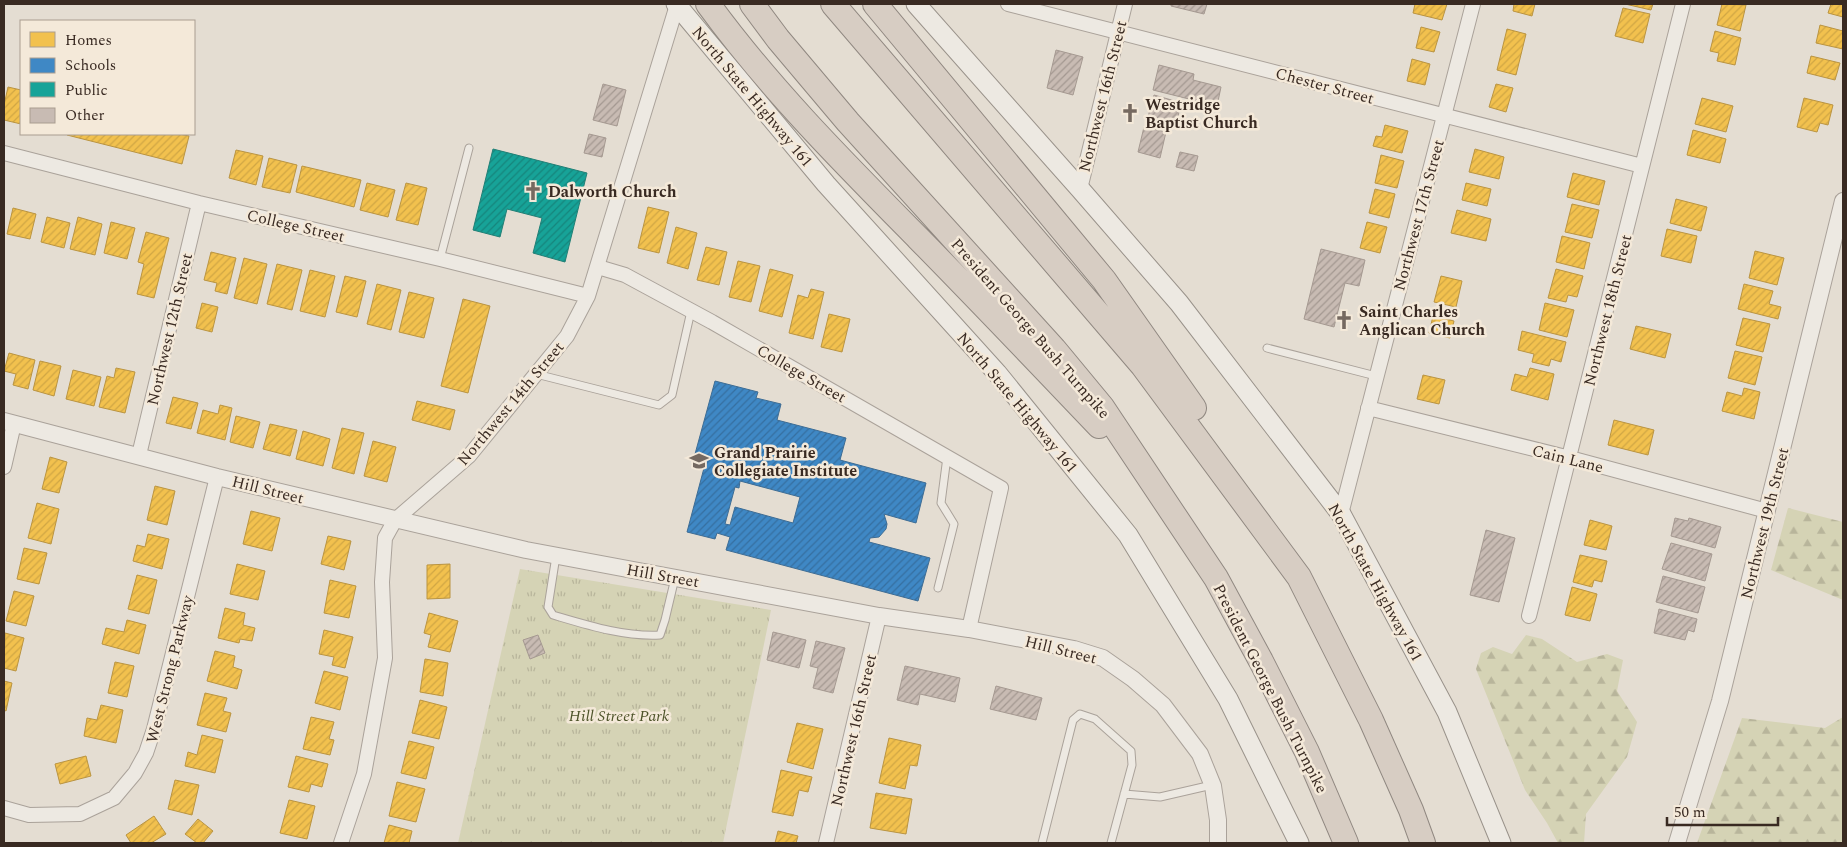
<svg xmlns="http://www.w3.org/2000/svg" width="1847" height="847" viewBox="0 0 1847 847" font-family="Spectral,serif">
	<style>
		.forest { fill: url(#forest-firs) }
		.park { fill: url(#park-tufts) }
		.homes { fill: url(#homes-hatch); stroke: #ba9441 }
		.schools { fill: url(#schools-hatch); stroke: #3d6c94; fill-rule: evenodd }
		.public { fill: url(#public-hatch); stroke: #217f75 }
		.building { fill: url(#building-hatch); stroke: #a59991 }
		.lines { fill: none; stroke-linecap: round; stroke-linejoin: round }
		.service-casing { stroke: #aaa29a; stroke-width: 9 }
		.minor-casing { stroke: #aaa29a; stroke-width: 16 }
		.tertiary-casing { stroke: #aaa29a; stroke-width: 18 }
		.secondary-casing { stroke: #99928a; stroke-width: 21 }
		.motorway-casing { stroke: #908881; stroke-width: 26 }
		.service { stroke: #ede9e2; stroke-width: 7 }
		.minor { stroke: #ede9e2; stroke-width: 14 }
		.tertiary { stroke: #ede9e2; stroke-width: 16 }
		.secondary { stroke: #ede9e2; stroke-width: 19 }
		.motorway { stroke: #d7cdc3; stroke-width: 24 }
		.labels { text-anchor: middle; stroke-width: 5; stroke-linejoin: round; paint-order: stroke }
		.street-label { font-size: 16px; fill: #392a22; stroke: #f4e9d9 }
		.poi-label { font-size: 16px; font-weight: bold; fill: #392a22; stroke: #f4e9d9; text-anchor: start }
		.park-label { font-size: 16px; font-style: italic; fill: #4e542a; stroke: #f4e9d9 }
	</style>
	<defs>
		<pattern id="forest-firs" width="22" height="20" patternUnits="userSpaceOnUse" patternTransform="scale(1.25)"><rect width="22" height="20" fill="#d5d3b5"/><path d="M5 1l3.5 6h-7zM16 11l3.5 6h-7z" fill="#b8b59b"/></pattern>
		<pattern id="park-tufts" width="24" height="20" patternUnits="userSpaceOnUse" patternTransform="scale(1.25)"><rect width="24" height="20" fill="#d5d3b5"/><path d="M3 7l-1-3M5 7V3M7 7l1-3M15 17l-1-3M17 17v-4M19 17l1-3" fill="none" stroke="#b8b59b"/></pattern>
		<pattern id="homes-hatch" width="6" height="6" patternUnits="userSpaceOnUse" patternTransform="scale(1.25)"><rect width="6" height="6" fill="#f2c14e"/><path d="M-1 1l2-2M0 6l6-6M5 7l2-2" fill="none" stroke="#d0a644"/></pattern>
		<pattern id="schools-hatch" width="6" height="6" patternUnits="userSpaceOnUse" patternTransform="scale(1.25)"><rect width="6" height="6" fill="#3f88c5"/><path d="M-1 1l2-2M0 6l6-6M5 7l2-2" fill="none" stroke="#366fa0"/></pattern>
		<pattern id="public-hatch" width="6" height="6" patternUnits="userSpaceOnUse" patternTransform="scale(1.25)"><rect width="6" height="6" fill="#17a398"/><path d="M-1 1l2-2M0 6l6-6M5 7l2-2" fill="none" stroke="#16857c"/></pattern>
		<pattern id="building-hatch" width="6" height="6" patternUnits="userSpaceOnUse" patternTransform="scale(1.25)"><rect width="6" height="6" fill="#c8bbb3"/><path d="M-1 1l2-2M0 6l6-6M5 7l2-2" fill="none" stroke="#a39891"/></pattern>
	</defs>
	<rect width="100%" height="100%" fill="#e4ddd2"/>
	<path class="forest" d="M 1788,508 L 1843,522 L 1843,600 L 1771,570 Z
		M 1526,635 L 1542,639 L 1577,662 L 1607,654 L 1623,660 L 1617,691 L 1637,722 L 1627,757 L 1586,814 L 1584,843 L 1558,843 L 1547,823 L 1525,790 L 1476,669 L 1481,653 L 1493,647 L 1512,654 Z
		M 1843,717 L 1843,843 L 1697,843 L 1742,718 L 1825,728 Z"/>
	<path class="park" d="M 520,569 L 771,610 L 723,843 L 458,843 Z"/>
	<path class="homes" d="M 1415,4 L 1447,4 L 1442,20 L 1413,13 Z
		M 1514,4 L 1535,4 L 1532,16 L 1513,11 Z
		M 1625,4 L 1653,4 L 1651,10 Z
		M 1722,4 L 1746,5 L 1740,31 L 1717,25 Z
		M 1831,4 L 1843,4 L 1843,17 L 1828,13 Z
		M 1623,8 L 1650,14 L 1643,43 L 1615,36 Z
		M 1820,25 L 1843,31 L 1843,49 L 1816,43 Z
		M 1421,27 L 1440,32 L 1434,52 L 1416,48 Z
		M 1507,29 L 1526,34 L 1516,75 L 1497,70 Z
		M 1715,31 L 1741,38 L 1735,65 L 1717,61 L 1719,53 L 1710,51 Z
		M 1811,56 L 1840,63 L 1835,80 L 1807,73 Z
		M 1412,59 L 1430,64 L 1425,85 L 1407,81 Z
		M 1496,84 L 1513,88 L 1506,112 L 1489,107 Z
		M 8,87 L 21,90 L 21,124 L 4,120 L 4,105 Z
		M 1702,98 L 1733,106 L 1726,132 L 1695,124 Z
		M 1804,98 L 1833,105 L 1828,125 L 1820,123 L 1817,132 L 1797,127 Z
		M 1385,125 L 1408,131 L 1402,153 L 1373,146 L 1376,136 L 1382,137 Z
		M 1693,130 L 1726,139 L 1720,163 L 1687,155 Z
		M 67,134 L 179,134 L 189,136 L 182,164 L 67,135 Z
		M 1475,149 L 1504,157 L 1499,179 L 1469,172 Z
		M 236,150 L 263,156 L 256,185 L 229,178 Z
		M 1381,155 L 1404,161 L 1397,188 L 1375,183 Z
		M 269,158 L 297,165 L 290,193 L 262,187 Z
		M 302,166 L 361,180 L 354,207 L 296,192 Z
		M 1573,173 L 1605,181 L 1599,205 L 1567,197 Z
		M 367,183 L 395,190 L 388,217 L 360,210 Z
		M 406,183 L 427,188 L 418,225 L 396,220 Z
		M 1466,183 L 1491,189 L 1487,206 L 1462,200 Z
		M 1375,189 L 1395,194 L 1389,218 L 1369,213 Z
		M 1676,199 L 1707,207 L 1701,231 L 1670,223 Z
		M 1572,204 L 1599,210 L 1592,238 L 1565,232 Z
		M 648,207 L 669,212 L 659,253 L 638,248 Z
		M 13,208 L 36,214 L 30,239 L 7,234 Z
		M 1457,210 L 1491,219 L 1486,241 L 1451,233 Z
		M 47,217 L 70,223 L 64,248 L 41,242 Z
		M 78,217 L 102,224 L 95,255 L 70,249 Z
		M 111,222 L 135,228 L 127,259 L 104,253 Z
		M 1367,222 L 1387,227 L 1380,253 L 1360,248 Z
		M 676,227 L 697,233 L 688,269 L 667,263 Z
		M 1667,229 L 1697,236 L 1691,263 L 1661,256 Z
		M 146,232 L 169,238 L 154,298 L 137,294 L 144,264 L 138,262 Z
		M 1562,236 L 1590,243 L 1584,269 L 1556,262 Z
		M 706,247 L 727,252 L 719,285 L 697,280 Z
		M 1755,251 L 1784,258 L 1777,285 L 1749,278 Z
		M 211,252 L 236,258 L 227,294 L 215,291 L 217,283 L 204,280 Z
		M 244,258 L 267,264 L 257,304 L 234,298 Z
		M 738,261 L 760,266 L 751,302 L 729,297 Z
		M 277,264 L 302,270 L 292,310 L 267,304 Z
		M 770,269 L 793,275 L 782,317 L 759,311 Z
		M 1556,269 L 1583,276 L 1577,297 L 1568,295 L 1566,302 L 1548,298 Z
		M 310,270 L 335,276 L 325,317 L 300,311 Z
		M 345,276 L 366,281 L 357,317 L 336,312 Z
		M 1441,276 L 1462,281 L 1456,307 L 1434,302 Z
		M 377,284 L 401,290 L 391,330 L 367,324 Z
		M 1744,284 L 1773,291 L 1769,304 L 1781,307 L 1778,319 L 1738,309 Z
		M 811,289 L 824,292 L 813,339 L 789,333 L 798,295 L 808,298 Z
		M 409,292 L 434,298 L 424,338 L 399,332 Z
		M 463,299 L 490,306 L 468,393 L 441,386 Z
		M 202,303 L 218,307 L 212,332 L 196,328 Z
		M 1545,303 L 1574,310 L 1567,337 L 1539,330 Z
		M 829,314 L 850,319 L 842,352 L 821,347 Z
		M 1433,316 L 1454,321 L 1450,338 L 1429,333 Z
		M 1743,318 L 1770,324 L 1763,352 L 1736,345 Z
		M 1636,326 L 1671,334 L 1665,358 L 1630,349 Z
		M 1522,331 L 1566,342 L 1561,362 L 1551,359 L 1549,366 L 1532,362 L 1534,354 L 1518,350 Z
		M 1735,351 L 1762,357 L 1755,385 L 1728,378 Z
		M 9,353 L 35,360 L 28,389 L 13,385 L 16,374 L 4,371 Z
		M 40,361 L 61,366 L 54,396 L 33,390 Z
		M 116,368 L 135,372 L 125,413 L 99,407 L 107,376 L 114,378 Z
		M 1530,368 L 1554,374 L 1548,400 L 1511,390 L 1515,374 L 1527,377 Z
		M 73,370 L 101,377 L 94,406 L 66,399 Z
		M 1423,375 L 1445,380 L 1439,404 L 1417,399 Z
		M 1744,388 L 1760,392 L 1754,419 L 1722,411 L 1727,392 L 1742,396 Z
		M 173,397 L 198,403 L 191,429 L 166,423 Z
		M 417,401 L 455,410 L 450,430 L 412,420 Z
		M 220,405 L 232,408 L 225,440 L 197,433 L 203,410 L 218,414 Z
		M 236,416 L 260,422 L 253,448 L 230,442 Z
		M 1614,420 L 1654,430 L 1648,455 L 1608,445 Z
		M 270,424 L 297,430 L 290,456 L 263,449 Z
		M 342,428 L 364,433 L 354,474 L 332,468 Z
		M 303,431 L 330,439 L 323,466 L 296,459 Z
		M 373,441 L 396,447 L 387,482 L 364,476 Z
		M 50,457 L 67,462 L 59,493 L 42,489 Z
		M 155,486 L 175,491 L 167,525 L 147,520 Z
		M 37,503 L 59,509 L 51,544 L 28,538 Z
		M 251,511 L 280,518 L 272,551 L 243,544 Z
		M 1590,520 L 1612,526 L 1606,550 L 1584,545 Z
		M 148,534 L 169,539 L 162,569 L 133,561 L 137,545 L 145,547 Z
		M 328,536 L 351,541 L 344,570 L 321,564 Z
		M 24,548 L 47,553 L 39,584 L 17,579 Z
		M 1580,555 L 1607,561 L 1602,582 L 1594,580 L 1592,587 L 1573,582 Z
		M 237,564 L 265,571 L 258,600 L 230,594 Z
		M 450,564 L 450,598 L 427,599 L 427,565 Z
		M 137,575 L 157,580 L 149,614 L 128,609 Z
		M 330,580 L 356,586 L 349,618 L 324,613 Z
		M 1572,587 L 1597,594 L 1590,621 L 1565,615 Z
		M 14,591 L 34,596 L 26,626 L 6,621 Z
		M 225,608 L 245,613 L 243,625 L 255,628 L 252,641 L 240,639 L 239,643 L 218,638 Z
		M 429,613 L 458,621 L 450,652 L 428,647 L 431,635 L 424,633 Z
		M 127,620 L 146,625 L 139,654 L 102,644 L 106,628 L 124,632 Z
		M 324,630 L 353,637 L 345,668 L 332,665 L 334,657 L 319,654 Z
		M 5,633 L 24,638 L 16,671 L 4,668 Z
		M 215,651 L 235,656 L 233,667 L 242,670 L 237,689 L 207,681 Z
		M 425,659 L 448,663 L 443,696 L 420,692 Z
		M 115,662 L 134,666 L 127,697 L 108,693 Z
		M 324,671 L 348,677 L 340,710 L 315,703 Z
		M 4,681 L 12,683 L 6,711 L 4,710 Z
		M 205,693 L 227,698 L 223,711 L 231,713 L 226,732 L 197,725 Z
		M 420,700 L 447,707 L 439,739 L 412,733 Z
		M 101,705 L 123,710 L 116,743 L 84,736 L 87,718 L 97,720 Z
		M 311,717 L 334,722 L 329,739 L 334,740 L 330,755 L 303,749 Z
		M 797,723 L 823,729 L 813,769 L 787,762 Z
		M 202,735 L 223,740 L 215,773 L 185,766 L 188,752 L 197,755 Z
		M 889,738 L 921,745 L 917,766 L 910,765 L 905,789 L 879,783 Z
		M 409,741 L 434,747 L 426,779 L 401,773 Z
		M 86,756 L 91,776 L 60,784 L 55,764 Z
		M 296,756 L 328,764 L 322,787 L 311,784 L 309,792 L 288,787 Z
		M 781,770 L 812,777 L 808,792 L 799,790 L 793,816 L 772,812 Z
		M 175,780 L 199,785 L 192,815 L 168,809 Z
		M 397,782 L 425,789 L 416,822 L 389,816 Z
		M 876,793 L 912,799 L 906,834 L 870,828 Z
		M 289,800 L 315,806 L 307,839 L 280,833 Z
		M 154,816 L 166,834 L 151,843 L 131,843 L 126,835 Z
		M 198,819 L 213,831 L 203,843 L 197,843 L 185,834 Z
		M 389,825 L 412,831 L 409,843 L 384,843 Z
		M 778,831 L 798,836 L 796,843 L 775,843 Z"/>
	<path class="schools" d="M 715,381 L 758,392 L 756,398 L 781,404 L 777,420 L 846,438 L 840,460 L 926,483 L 916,523 L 884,514 L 887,524 L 886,529 L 879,537 L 870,538 L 869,542 L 930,558 L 918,601 L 726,550 L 730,537 L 717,533 L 715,539 L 687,532 L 704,468 L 692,465 ZM 740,481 L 800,497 L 793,523 L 735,507 L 730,525 L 725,524 L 735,487 L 739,488 Z"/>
	<path class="public" d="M 493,149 L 587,173 L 565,262 L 533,253 L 542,218 L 507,209 L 500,237 L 473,230 Z"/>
	<path class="building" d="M 1171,4 L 1207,4 L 1204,14 L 1171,6 Z
		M 1056,50 L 1083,57 L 1073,95 L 1047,88 Z
		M 1159,65 L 1194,74 L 1193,80 L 1221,87 L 1217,106 L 1153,90 Z
		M 603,84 L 626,90 L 617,126 L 593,120 Z
		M 1154,95 L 1175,101 L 1172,110 L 1179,112 L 1176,124 L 1148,117 Z
		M 1144,127 L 1166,132 L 1160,158 L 1138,152 Z
		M 589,134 L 606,138 L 602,157 L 584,153 Z
		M 1180,152 L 1198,156 L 1194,171 L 1176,167 Z
		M 1321,249 L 1365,260 L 1359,286 L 1345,283 L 1334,327 L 1304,319 Z
		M 1675,518 L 1688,521 L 1689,518 L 1721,527 L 1715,548 L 1671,536 Z
		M 1486,530 L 1515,538 L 1499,602 L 1470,595 Z
		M 1671,543 L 1712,554 L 1705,581 L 1662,569 Z
		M 1663,576 L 1705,587 L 1698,613 L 1656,602 Z
		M 1659,609 L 1697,619 L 1694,632 L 1688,630 L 1685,640 L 1654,633 Z
		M 773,632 L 806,640 L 799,668 L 767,660 Z
		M 538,635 L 545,653 L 530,659 L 523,640 Z
		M 816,641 L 845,648 L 833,693 L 813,688 L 818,668 L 810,666 Z
		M 905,666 L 960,678 L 955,702 L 920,694 L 918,705 L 897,700 Z
		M 996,686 L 1042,698 L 1036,720 L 990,709 Z"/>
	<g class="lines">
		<g class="service-casing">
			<path id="service" d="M 440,259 L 469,148
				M 1267,348 L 1376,376
				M 536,374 L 659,405 L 672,395 L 691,311
				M 556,556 L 548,607 L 553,615 C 587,625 624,637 660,635 L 665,620 L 675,578
				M 938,588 L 954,524 L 941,503 L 947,457
				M 1124,794 L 1160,797 L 1212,785
				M 1042,843 L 1073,720 L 1080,714 L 1095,719 L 1131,751 L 1132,765 L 1111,843"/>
		</g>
		<g class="minor-casing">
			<path id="minor" d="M 1008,4 L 1642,166
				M 4,153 L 199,203 L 440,259 L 588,296
				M 1080,189 L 1125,4
				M 598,267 L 625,275 L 712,322 L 1001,488 L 969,629
				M 1368,408 L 1570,458 L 1767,511
				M 139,455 L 199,203
				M 4,467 L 14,424
				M 1341,514 L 1473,4
				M 1529,616 C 1582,412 1631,207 1683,4
				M 4,808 L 29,815 L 80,814 L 114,798 L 135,773 L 146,753 L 154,729 L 217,477
				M 341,843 L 364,774 L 385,658 L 382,582 L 385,538 L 395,520 L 469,456 L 567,336 L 588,296 L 677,5
				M 826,843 L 879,616"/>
		</g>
		<g class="tertiary-casing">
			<path id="tertiary" d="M 4,421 L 217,477 L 526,550 L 879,616 L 969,629 L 1074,649 L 1103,658 L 1133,679 L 1163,705 L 1200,754 L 1213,786 L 1218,820 L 1218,843
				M 1677,843 L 1720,701 L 1843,201"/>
		</g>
		<g class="secondary-casing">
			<path id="secondary" d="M 676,4 L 826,184 L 997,373 L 1128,535 L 1228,699 L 1299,843
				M 916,4 L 1080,189 L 1179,303 L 1341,514 L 1447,712 L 1501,843"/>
		</g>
		<g class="motorway-casing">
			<path id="motorway" d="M 708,4 C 770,89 844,163 918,238 C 979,300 1039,363 1099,426
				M 752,4 L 778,39 L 848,122 L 1054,349 L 1102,407 L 1216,578 L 1261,661 L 1307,752 L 1346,843
				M 833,4 L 1143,366 L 1299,577 L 1371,720 L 1411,810 L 1423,843
				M 875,4 L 1104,280 L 1194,408"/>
		</g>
		<use href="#service" class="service"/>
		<use href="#minor" class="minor"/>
		<use href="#tertiary" class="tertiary"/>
		<use href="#secondary" class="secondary"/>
		<use href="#motorway" class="motorway"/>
	</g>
	<defs>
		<g id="church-bare" transform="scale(1.5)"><path d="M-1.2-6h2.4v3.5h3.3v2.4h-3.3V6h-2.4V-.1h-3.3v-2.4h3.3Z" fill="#756960" stroke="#f4e9d9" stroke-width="2.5" paint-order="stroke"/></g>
		<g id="school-bare" transform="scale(1.5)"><path d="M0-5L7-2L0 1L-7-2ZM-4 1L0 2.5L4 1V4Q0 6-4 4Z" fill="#756960" stroke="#f4e9d9" stroke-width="2.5" paint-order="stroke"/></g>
	</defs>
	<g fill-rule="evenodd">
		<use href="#church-bare" x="1130" y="113"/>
		<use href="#church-bare" x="533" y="191"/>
		<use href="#church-bare" x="1344" y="320"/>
		<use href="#school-bare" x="699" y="461"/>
	</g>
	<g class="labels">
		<g class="street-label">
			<text transform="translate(1325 85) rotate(15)" y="6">Chester Street</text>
			<text transform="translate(753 96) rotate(50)" y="6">North State Highway 161</text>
			<text transform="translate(1102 96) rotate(-76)" y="6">Northwest 16th Street</text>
			<text transform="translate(1418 215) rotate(-75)" y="6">Northwest 17th Street</text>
			<text transform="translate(296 225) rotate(13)" y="6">College Street</text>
			<text transform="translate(1607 310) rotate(-76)" y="6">Northwest 18th Street</text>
			<text transform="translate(1031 328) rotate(49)" y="6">President George Bush Turnpike</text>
			<text transform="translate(169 329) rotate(-77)" y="6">Northwest 12th Street</text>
			<text transform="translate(802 373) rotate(30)" y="6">College Street</text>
			<text transform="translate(1018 402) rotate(50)" y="6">North State Highway 161</text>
			<text transform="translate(510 403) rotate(-50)" y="6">Northwest 14th Street</text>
			<text transform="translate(1568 458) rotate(14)" y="6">Cain Lane</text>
			<text transform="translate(268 489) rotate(14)" y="6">Hill Street</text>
			<text transform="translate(1764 523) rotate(-76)" y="6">Northwest 19th Street</text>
			<text transform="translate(663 575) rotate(10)" y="6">Hill Street</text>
			<text transform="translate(1376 582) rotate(61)" y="6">North State Highway 161</text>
			<text transform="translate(1061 649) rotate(14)" y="6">Hill Street</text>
			<text transform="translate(169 669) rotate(-76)" y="6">West Strong Parkway</text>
			<text transform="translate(1271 688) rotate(63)" y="6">President George Bush Turnpike</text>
			<text transform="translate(853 730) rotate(-77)" y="6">Northwest 16th Street</text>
		</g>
		<g class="poi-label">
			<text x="1145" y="110">Westridge<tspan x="1145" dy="18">Baptist Church</tspan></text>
			<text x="548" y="197">Dalworth Church</text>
			<text x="1359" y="317">Saint Charles<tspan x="1359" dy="18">Anglican Church</tspan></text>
			<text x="714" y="458">Grand Prairie<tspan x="714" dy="18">Collegiate Institute</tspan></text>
		</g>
		<g class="park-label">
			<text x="619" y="721">Hill Street Park</text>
		</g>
	</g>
	<rect width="1847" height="847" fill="none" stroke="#392a22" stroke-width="10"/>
	<rect x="20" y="20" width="175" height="115" fill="#f4e9d9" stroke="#a99d90"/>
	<rect x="30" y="32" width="25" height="15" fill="#f2c14e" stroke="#a99d90"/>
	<text x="65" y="45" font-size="15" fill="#392a22">Homes</text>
	<rect x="30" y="58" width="25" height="15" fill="#3f88c5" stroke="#a99d90"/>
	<text x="65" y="70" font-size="15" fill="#392a22">Schools</text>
	<rect x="30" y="82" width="25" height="15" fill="#17a398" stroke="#a99d90"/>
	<text x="65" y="95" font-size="15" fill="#392a22">Public</text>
	<rect x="30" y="108" width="25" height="15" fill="#c8bbb3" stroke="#a99d90"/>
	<text x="65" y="120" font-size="15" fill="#392a22">Other</text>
	<path d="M1667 817v8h111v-8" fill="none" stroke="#392a22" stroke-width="2.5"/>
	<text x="1674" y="817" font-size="15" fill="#392a22" stroke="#f4e9d9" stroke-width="4" paint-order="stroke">50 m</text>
</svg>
